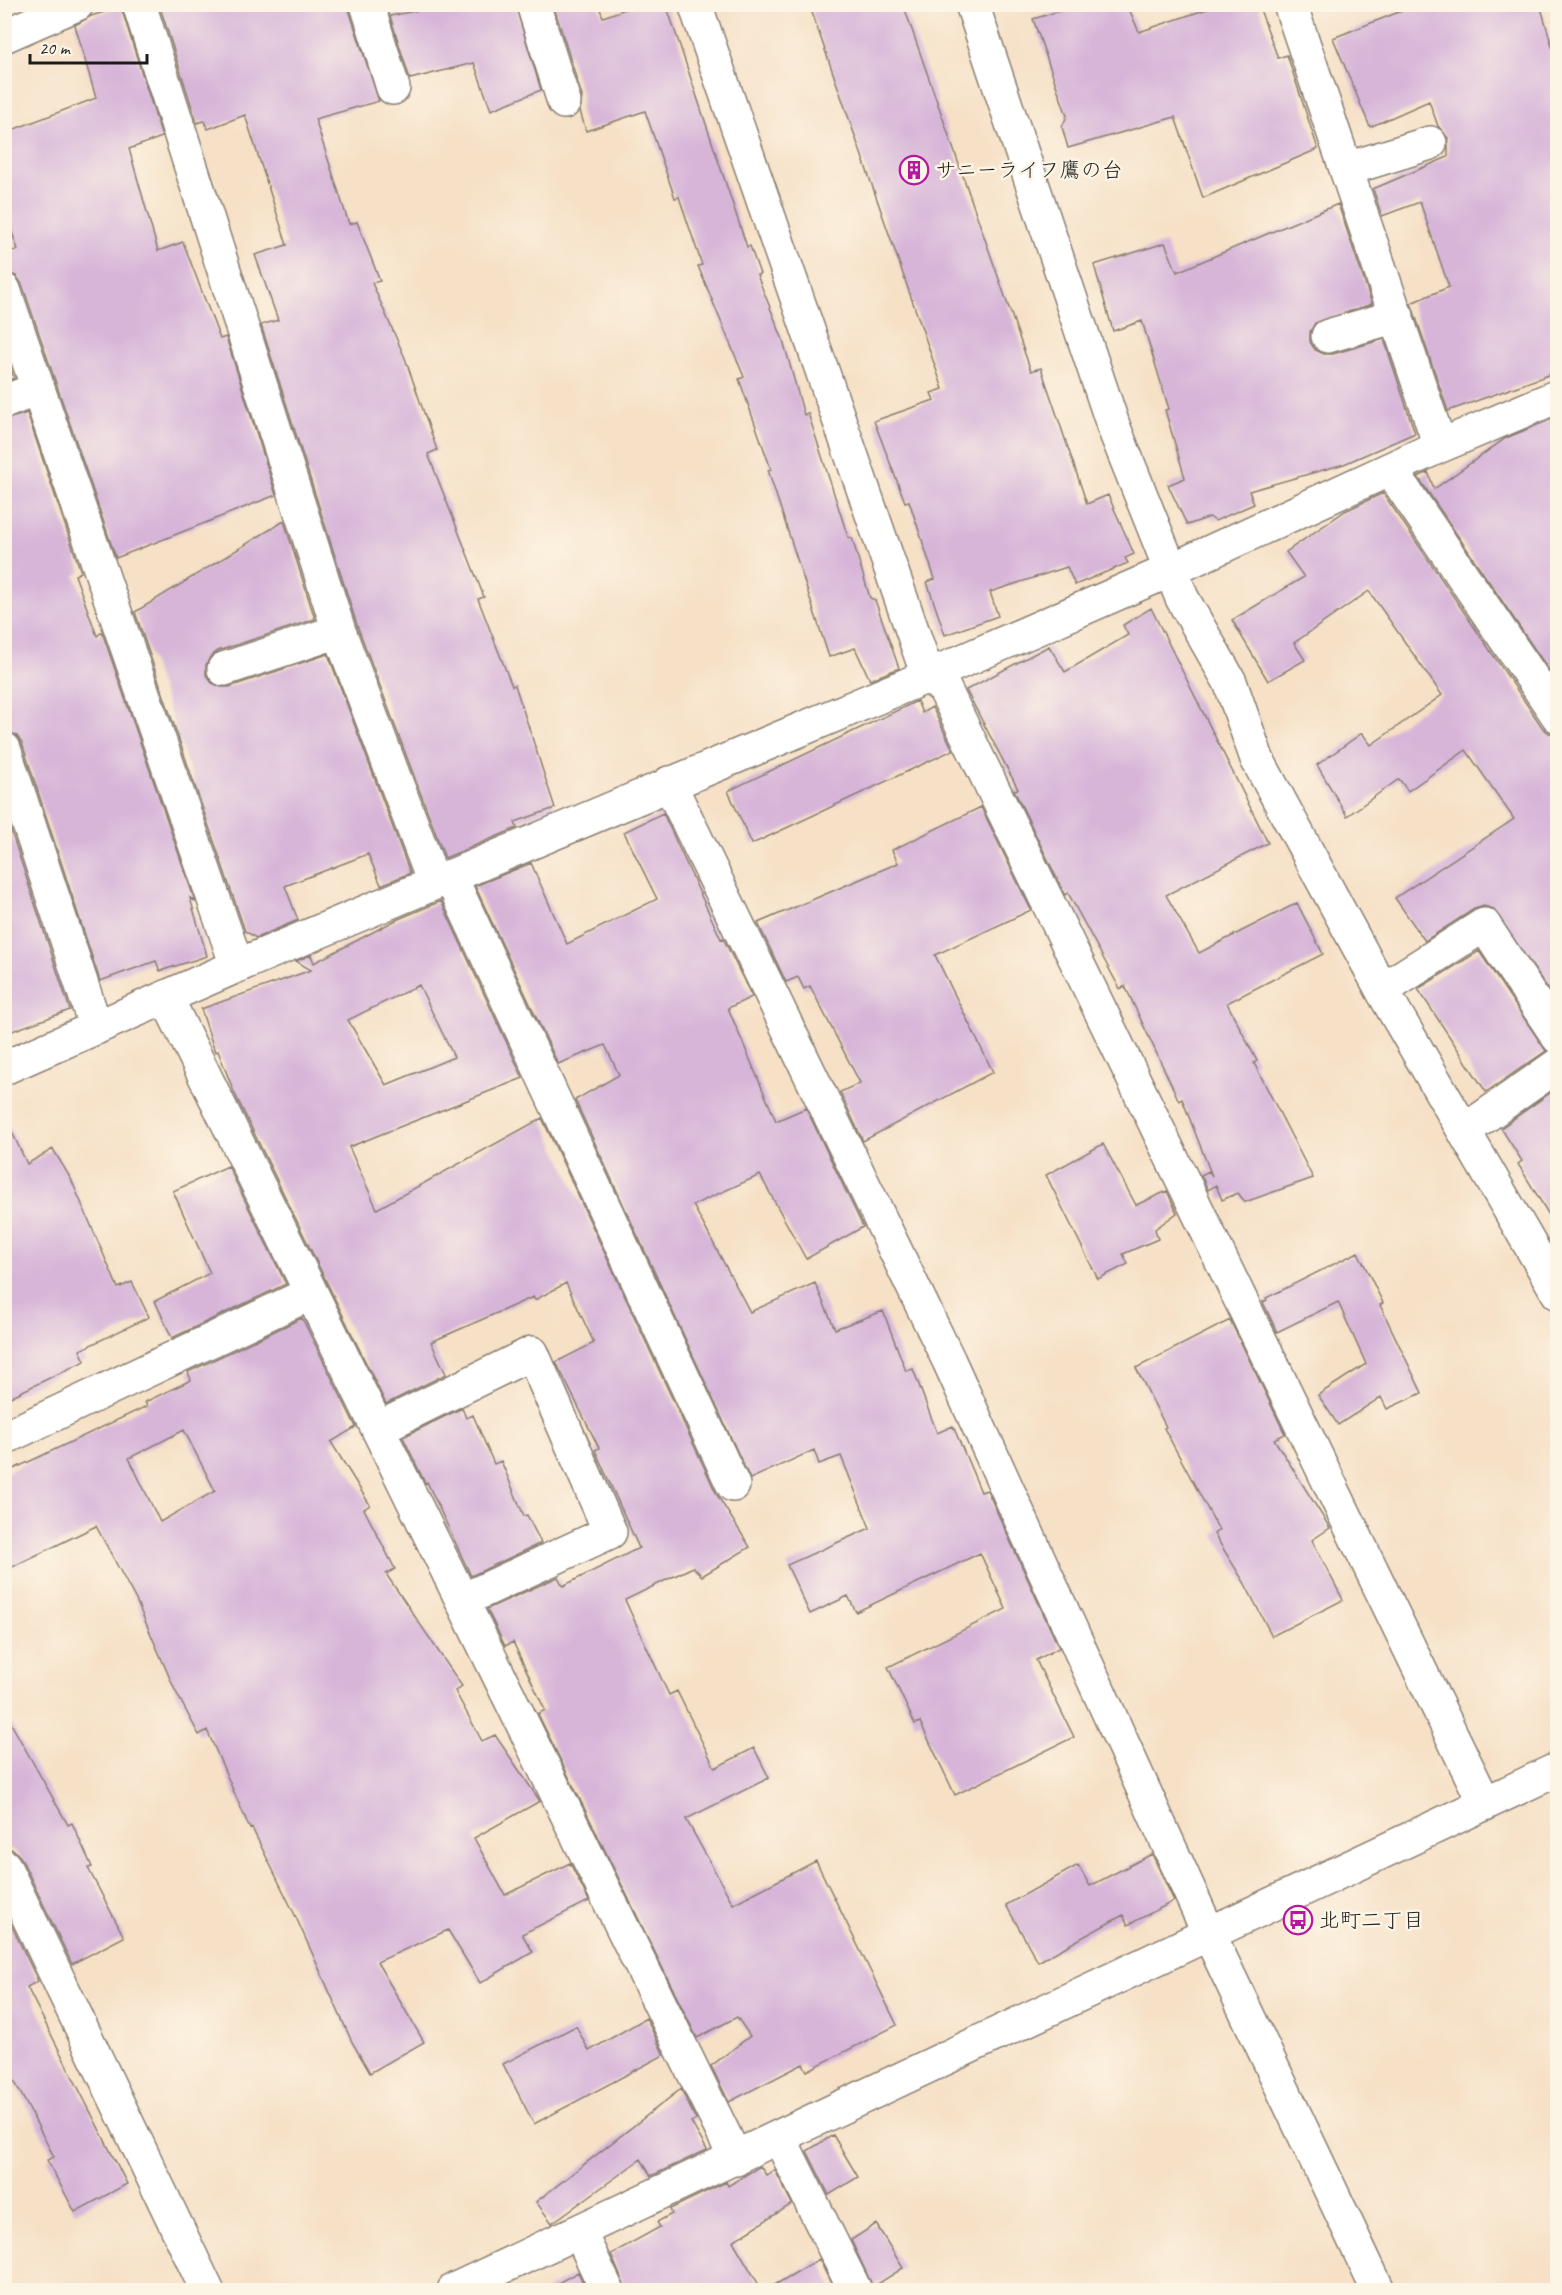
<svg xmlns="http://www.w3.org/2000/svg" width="1562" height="2295" viewBox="0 0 1562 2295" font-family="Caveat,'Klee One',sans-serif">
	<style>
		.building { fill: #d7b5d9; fill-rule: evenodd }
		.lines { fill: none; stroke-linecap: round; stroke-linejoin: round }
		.minor-casing { stroke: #897e71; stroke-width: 36 }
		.minor { stroke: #fff; stroke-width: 33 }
		.labels { text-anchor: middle; stroke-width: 5; stroke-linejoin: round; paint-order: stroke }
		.poi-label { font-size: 21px; fill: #1c1c1c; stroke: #fcf5e5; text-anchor: start }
	</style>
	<rect width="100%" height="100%" fill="#fcf5e5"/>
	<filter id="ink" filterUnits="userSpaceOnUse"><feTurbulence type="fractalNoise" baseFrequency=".0167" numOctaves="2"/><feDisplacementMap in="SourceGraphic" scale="12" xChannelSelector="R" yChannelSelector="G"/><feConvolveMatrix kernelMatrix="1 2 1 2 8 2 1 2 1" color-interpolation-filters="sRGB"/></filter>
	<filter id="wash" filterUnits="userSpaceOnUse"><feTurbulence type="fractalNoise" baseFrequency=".008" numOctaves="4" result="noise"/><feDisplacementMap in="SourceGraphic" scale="24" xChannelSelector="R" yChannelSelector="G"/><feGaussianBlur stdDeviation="1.35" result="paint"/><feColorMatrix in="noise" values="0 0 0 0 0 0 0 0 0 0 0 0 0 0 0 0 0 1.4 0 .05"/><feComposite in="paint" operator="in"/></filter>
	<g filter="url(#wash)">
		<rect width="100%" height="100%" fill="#f6e0c6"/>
		<g id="blocks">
			<path class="building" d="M 159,4 L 347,4 L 379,101 L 315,119 L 349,224 L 357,222 L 380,281 L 372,283 L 405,358 L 437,450 L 428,454 L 484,597 L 478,599 L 512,686 L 515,685 L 555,808 L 515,822 L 517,828 L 445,858 L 357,625 L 261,325 L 278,320 L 255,255 L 287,245 L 245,115 L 208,129 L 204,121 L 197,123 Z
				M 449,4 L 515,4 L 541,90 L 491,110 L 474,63 L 410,79 L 390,16 Z
				M 553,4 L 598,4 L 603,17 L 640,4 L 666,4 L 747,247 L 750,246 L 760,274 L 757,275 L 783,340 L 804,415 L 808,413 L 848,537 L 852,538 L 870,598 L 875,600 L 899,668 L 870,680 L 855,648 L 829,657 L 768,470 L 771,469 L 739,379 L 744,377 L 698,266 L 702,265 L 679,197 L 675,198 L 645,111 L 586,131 L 580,111 L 582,96 Z
				M 809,4 L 903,4 L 1031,371 L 1041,368 L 1087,504 L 1108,495 L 1134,554 L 1125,558 L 1128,563 L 1075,585 L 1067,567 L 990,592 L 998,616 L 945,635 L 927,582 L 935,579 L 909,501 L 905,502 L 874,421 L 934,400 L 931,393 L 943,389 Z
				M 1064,4 L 1127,4 L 1139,32 L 1222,4 L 1258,4 L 1278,58 L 1287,55 L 1318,149 L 1203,198 L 1175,117 L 1068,148 L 1062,127 L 1067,116 L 1033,19 L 1063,10 Z
				M 1419,4 L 1540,4 L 1557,64 L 1557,372 L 1448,411 L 1411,303 L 1449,287 L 1420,202 L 1382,216 L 1373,189 L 1448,157 L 1448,138 L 1438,126 L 1429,101 L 1370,127 L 1333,38 Z
				M 121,7 L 162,137 L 129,149 L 158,251 L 183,242 L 220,339 L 226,337 L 276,495 L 116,558 L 22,284 L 16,276 L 4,272 L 4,252 L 18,250 L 4,208 L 4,133 L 96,98 L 75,25 L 91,16 Z
				M 1338,204 L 1372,304 L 1315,323 L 1310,332 L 1310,342 L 1315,350 L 1324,354 L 1333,354 L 1384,339 L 1415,433 L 1344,464 L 1249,491 L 1254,504 L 1215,521 L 1210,517 L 1187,525 L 1168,485 L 1185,478 L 1165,410 L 1169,409 L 1142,321 L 1113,331 L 1094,265 L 1165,243 L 1177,272 Z
				M 4,349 L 14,378 L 4,382 Z
				M 27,413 L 81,572 L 75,575 L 97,636 L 102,632 L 195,901 L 190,898 L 207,956 L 160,971 L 156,961 L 100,981 L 22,743 L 16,735 L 4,731 L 4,420 Z
				M 1557,417 L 1557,682 L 1418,477 L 1428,472 L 1434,489 L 1506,438 Z
				M 1383,493 L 1542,727 L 1549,733 L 1557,734 L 1557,1002 L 1493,909 L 1484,906 L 1474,909 L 1425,941 L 1395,898 L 1514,819 L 1466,750 L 1408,791 L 1399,779 L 1347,816 L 1317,765 L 1362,733 L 1371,745 L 1442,695 L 1369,591 L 1294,643 L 1305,660 L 1268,681 L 1232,620 L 1304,577 L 1286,552 L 1345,511 Z
				M 284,521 L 315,619 L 218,651 L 210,657 L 206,665 L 206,675 L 212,683 L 221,687 L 229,687 L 328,654 L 410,873 L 381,885 L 368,854 L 285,886 L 298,920 L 256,938 L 245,931 L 135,612 Z
				M 1151,608 L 1268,843 L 1166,895 L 1199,953 L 1297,903 L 1323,954 L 1227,1003 L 1257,1061 L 1254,1063 L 1313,1178 L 1245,1202 L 1238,1193 L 1222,1200 L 1216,1185 L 1208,1190 L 1201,1175 L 1209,1171 L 1212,1176 L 1182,1099 L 1179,1101 L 1125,986 L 1120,989 L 1068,893 L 1065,895 L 1014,790 L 1018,789 L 966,690 L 1049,646 L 1065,672 L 1128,635 L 1123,625 Z
				M 917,701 L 922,713 L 932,707 L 953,750 L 752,844 L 728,791 Z
				M 981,807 L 1031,910 L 935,955 L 993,1072 L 863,1141 L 840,1092 L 860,1083 L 810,986 L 804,989 L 798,977 L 786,982 L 758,923 L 898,863 L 892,850 Z
				M 4,810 L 70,1010 L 4,1034 Z
				M 663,813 L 721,939 L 723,938 L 752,997 L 728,1008 L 776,1121 L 806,1108 L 863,1227 L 806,1259 L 760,1175 L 693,1205 L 750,1312 L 815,1283 L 835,1329 L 883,1311 L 906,1371 L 913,1369 L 937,1433 L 953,1426 L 981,1492 L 987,1490 L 1059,1648 L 1036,1660 L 1074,1737 L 955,1795 L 920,1722 L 915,1724 L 888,1667 L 1006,1609 L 980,1553 L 856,1612 L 848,1596 L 810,1614 L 787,1565 L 870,1528 L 841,1456 L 819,1464 L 814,1450 L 750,1479 L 575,1100 L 619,1075 L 605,1045 L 558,1064 L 475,886 L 531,863 L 567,944 L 657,899 L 624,832 Z
				M 441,901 L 523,1078 L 349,1147 L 377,1209 L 542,1118 L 717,1495 L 750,1547 L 702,1576 L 693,1567 L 625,1600 L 669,1695 L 677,1691 L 715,1768 L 754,1748 L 769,1778 L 686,1819 L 733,1904 L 816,1861 L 897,2025 L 807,2071 L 803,2064 L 729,2102 L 711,2066 L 750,2036 L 737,2017 L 697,2038 L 538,1714 L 545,1710 L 513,1642 L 505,1646 L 487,1609 L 558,1577 L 563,1586 L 639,1548 L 595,1450 L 599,1448 L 556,1362 L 594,1343 L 566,1283 L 535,1300 L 533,1297 L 431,1342 L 446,1374 L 386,1404 L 234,1092 L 218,1051 L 215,1052 L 201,1009 L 311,970 L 296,961 L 311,955 L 314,963 L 396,920 ZM 419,985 L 454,1057 L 386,1085 L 348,1020 Z
				M 1479,951 L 1546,1051 L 1486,1092 L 1418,989 Z
				M 1557,1088 L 1557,1228 L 1518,1164 L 1522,1161 L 1501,1128 Z
				M 4,1115 L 27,1164 L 53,1149 L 71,1179 L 118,1288 L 132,1282 L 149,1317 L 80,1350 L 85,1361 L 4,1400 Z
				M 1103,1144 L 1136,1205 L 1167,1191 L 1177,1213 L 1155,1229 L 1158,1239 L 1123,1254 L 1128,1264 L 1098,1279 L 1046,1175 Z
				M 228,1166 L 286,1284 L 172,1338 L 155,1301 L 210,1273 L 173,1191 Z
				M 1358,1252 L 1383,1303 L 1380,1305 L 1422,1393 L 1387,1409 L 1381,1397 L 1338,1425 L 1318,1395 L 1366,1364 L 1338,1302 L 1277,1332 L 1263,1302 L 1267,1300 L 1266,1298 Z
				M 302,1318 L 356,1427 L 331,1442 L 370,1505 L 364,1509 L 395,1569 L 386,1574 L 462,1686 L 455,1691 L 482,1741 L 495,1735 L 540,1801 L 474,1838 L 505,1895 L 570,1863 L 589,1901 L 522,1934 L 533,1952 L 480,1983 L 448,1930 L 377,1962 L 424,2042 L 370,2073 L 352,2042 L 295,1915 L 252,1828 L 250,1829 L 207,1730 L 199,1735 L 175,1690 L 136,1600 L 96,1526 L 4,1571 L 5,1473 L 147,1406 L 145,1402 L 191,1380 L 188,1372 ZM 184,1430 L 215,1491 L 160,1522 L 129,1458 Z
				M 1230,1320 L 1285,1434 L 1274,1439 L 1330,1528 L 1312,1540 L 1343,1600 L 1272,1636 L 1244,1582 L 1214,1534 L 1219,1530 L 1164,1428 L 1166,1427 L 1136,1368 Z
				M 462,1408 L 466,1418 L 473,1415 L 494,1464 L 501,1461 L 524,1516 L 527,1515 L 541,1543 L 471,1576 L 427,1482 L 425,1483 L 403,1437 Z
				M 4,1711 L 68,1825 L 72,1823 L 92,1867 L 88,1868 L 124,1937 L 72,1964 L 21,1858 L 14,1850 L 4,1847 Z
				M 1152,1854 L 1174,1901 L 1128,1925 L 1123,1915 L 1038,1962 L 1006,1905 L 1078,1865 L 1090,1886 Z
				M 4,1910 L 38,1981 L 27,1987 L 127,2184 L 75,2212 L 47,2160 L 54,2157 L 4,2061 Z
				M 646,2018 L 664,2055 L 534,2124 L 503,2064 L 576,2026 L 589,2051 Z
				M 681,2089 L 696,2120 L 691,2122 L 707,2150 L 651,2176 L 641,2159 L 552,2223 L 536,2202 Z
				M 833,2135 L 858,2177 L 829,2195 L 807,2151 Z
				M 760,2166 L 766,2175 L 775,2170 L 792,2204 L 733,2241 L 762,2290 L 626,2290 L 611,2254 L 660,2227 L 657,2222 L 672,2214 L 670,2209 L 726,2182 L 728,2186 Z
				M 876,2224 L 903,2268 L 873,2287 L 851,2240 Z
				M 819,2259 L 834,2290 L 766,2290 Z
				M 578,2272 L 586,2290 L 545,2290 Z"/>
		</g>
	</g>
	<g filter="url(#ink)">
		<use href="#blocks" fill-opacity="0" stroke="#897e71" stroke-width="1.5"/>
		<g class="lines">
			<g class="minor-casing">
				<path id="minor" d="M 139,4 L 339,631 L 434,883
					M 367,4 L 393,88
					M 533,4 L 564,102
					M 695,4 L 928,676 L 944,688 L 1485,1804
					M 972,4 L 1114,428 L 1182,598 L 1230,682 L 1257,759 L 1382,990 L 1558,1293
					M 1290,4 L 1440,446
					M 4,36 L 77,4
					M 1347,169 L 1430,143
					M 4,290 L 237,966
					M 1328,336 L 1397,316
					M 4,402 L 37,389
					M 1390,469 L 1558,716
					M 224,669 L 339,631
					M 4,749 L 96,1028
					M 669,783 L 949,1361 L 1209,1934 L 1378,2290
					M 450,876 L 733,1485
					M 1382,990 L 1484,925 L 1558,1037
					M 166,997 L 736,2159
					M 4,1068 L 237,966 L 928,676 L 1171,570 L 1440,446 L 1558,396
					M 1464,1131 L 1558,1065
					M 379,1428 L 532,1353 L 610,1532 L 463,1600
					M 4,1438 L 311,1293
					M 4,1866 L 207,2290
					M 780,2139 L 855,2290
					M 580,2233 L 607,2290
					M 454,2290 L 1558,1769"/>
			</g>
			<use href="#minor" class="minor"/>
		</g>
	</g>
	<defs>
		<g id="building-ring" transform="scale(1.5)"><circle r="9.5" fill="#fcf5e5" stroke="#b5179e" stroke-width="1.5"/><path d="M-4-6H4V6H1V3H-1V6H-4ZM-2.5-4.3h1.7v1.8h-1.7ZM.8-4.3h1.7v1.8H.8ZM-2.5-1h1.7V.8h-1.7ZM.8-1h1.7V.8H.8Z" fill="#b5179e"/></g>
		<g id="bus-ring" transform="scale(1.5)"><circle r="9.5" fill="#fcf5e5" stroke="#b5179e" stroke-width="1.5"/><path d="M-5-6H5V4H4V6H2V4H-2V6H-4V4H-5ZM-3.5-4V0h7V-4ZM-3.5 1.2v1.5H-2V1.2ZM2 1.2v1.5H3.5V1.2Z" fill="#b5179e"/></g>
	</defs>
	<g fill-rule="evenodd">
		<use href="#building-ring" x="914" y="170"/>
		<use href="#bus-ring" x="1298" y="1920"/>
	</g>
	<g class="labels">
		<g class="poi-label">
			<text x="935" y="177">サニーライフ鷹の台</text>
			<text x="1319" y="1927">北町二丁目</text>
		</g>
	</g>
	<rect width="1562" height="2295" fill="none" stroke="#fcf5e5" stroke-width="24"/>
	<path d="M30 54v9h117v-9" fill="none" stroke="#1c1c1c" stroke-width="3"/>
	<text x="39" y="54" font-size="18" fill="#1c1c1c" stroke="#fcf5e5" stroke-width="4.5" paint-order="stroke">20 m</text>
</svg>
